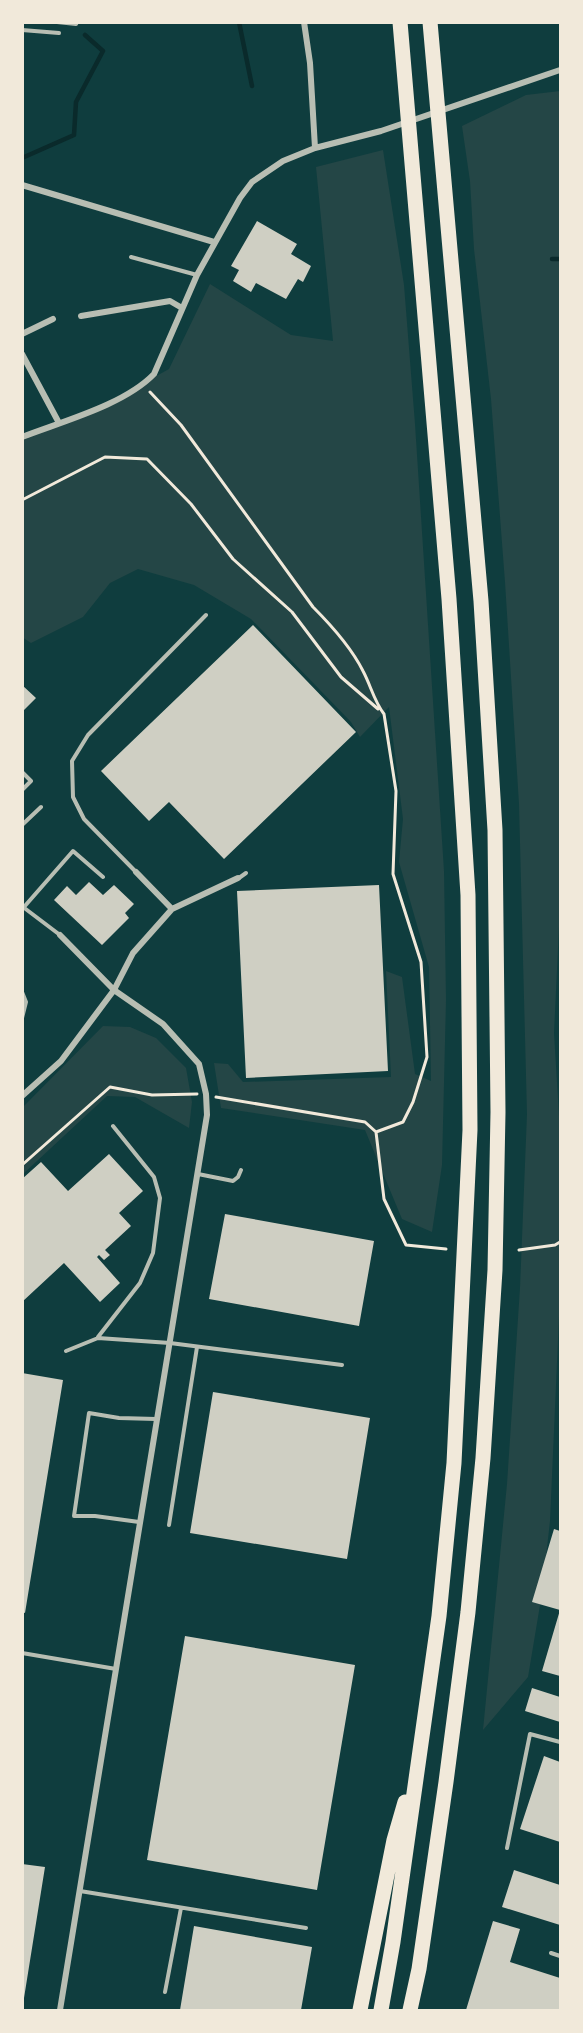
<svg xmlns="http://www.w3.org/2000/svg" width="583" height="2033" viewBox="0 0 583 2033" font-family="'Exo 2',sans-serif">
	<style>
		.green { fill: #244646 }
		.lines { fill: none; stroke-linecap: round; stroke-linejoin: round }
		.stream { stroke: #0a2a2b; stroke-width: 4.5 }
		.building { fill: #cfcfc3 }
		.path { stroke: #f1e9da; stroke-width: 3 }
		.service { stroke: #b8beb3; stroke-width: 4 }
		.minor { stroke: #b8beb3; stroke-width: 6 }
		.motorway { stroke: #f1e9da; stroke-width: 15 }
	</style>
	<rect width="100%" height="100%" fill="#0f3d3e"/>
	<path class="green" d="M 560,91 L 560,906 L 554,1033 L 560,1132 L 560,1294 L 550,1521 L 542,1593 L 528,1677 L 483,1730 L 507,1484 L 520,1288 L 527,1114 L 519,804 L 505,582 L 491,399 L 474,249 L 470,181 L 462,126 L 526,95 Z
		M 383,150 L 404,285 L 415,424 L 444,871 L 446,1000 L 442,1165 L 432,1232 L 402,1219 L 365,1130 L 221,1108 L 214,1063 L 228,1064 L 243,1082 L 391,1077 L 386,971 L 402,977 L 415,1074 L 431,1081 L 429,967 L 399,862 L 403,819 L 389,707 L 360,737 L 351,722 L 251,619 L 194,585 L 138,569 L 110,583 L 83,617 L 31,643 L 22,637 L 22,437 L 93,411 L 169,369 L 210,284 L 291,335 L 333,341 L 316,167 Z
		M 103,1026 L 130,1027 L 156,1038 L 186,1068 L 192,1102 L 189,1128 L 135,1097 L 107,1096 L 23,1174 L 23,1107 Z"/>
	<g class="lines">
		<path class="stream" d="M 239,22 L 252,86
			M 22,158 L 74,135 L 76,102 L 103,51 L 85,35
			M 552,259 L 560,259"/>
	</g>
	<path class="building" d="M 257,221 L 297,244 L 291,254 L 311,266 L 303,282 L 298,279 L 286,299 L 256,283 L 251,292 L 233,281 L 239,270 L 231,266 Z
		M 253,625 L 356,732 L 224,859 L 169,802 L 149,821 L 101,771 Z
		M 22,685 L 36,698 L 22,712 Z
		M 89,882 L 103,895 L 114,885 L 134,904 L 125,913 L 129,918 L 102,945 L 54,900 L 67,886 L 76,895 Z
		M 379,885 L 388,1071 L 246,1078 L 237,891 Z
		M 109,1154 L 143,1191 L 119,1213 L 131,1226 L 105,1250 L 110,1255 L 104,1260 L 99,1255 L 97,1257 L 120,1283 L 100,1302 L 64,1263 L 22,1302 L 22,1179 L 41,1162 L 68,1191 Z
		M 225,1214 L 374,1241 L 359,1326 L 209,1299 Z
		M 22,1373 L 63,1380 L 25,1613 L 22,1612 Z
		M 213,1392 L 370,1418 L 347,1559 L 190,1533 Z
		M 554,1529 L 560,1531 L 560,1676 L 542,1671 L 560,1610 L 532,1602 Z
		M 185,1636 L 355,1665 L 317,1890 L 147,1860 Z
		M 532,1688 L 560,1697 L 560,1722 L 525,1711 Z
		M 544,1756 L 560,1762 L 560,1842 L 520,1829 Z
		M 22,1864 L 45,1867 L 24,1998 L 22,1997 Z
		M 514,1870 L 560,1885 L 560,1925 L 502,1907 Z
		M 493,1921 L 520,1929 L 510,1962 L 560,1978 L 560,2010 L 466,2010 Z
		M 194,1926 L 312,1947 L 301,2010 L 180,2010 Z"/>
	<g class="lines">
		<path class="path" d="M 150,392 L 181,425 L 313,607 C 332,626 351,647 363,671 C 371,686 374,701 384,714 L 396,791 L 393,874 L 421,962 L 427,1057 L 413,1102 L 403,1122 L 376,1132
			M 22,500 L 105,457 L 147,459 L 191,504 L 233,559 L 292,612 L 341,677 L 378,709
			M 216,1097 L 365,1122 L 376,1132 L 384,1199 L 406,1245 L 446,1249
			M 22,1165 L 110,1087 L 152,1095 L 197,1094
			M 519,1250 L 555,1245 L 560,1242"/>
		<path class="service" d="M 57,22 L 76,24 L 77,22
			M 22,30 L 59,33
			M 131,257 L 197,275
			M 22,772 L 31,781 L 22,790
			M 22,825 L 41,807
			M 136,872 L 84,819 L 73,797 L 72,761 L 88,735 L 206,615
			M 239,878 L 246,873
			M 23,907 L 60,935
			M 24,907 L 73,851 L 103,877
			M 22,992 L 26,1002 L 22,1018
			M 198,1174 L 233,1181 L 238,1177 L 241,1170
			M 98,1337 L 140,1283 L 153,1253 L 160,1198 L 154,1177 L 113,1126
			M 66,1351 L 98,1338 L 170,1343 L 342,1365
			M 139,1522 L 95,1516 L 74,1516 L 89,1413 L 119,1418 L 156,1419
			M 169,1525 L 197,1347
			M 22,1653 L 116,1669
			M 507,1848 L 530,1734 L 560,1742
			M 80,1891 L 306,1928
			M 551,1953 L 560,1956
			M 165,1992 L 181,1908"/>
		<path class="minor" d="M 304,22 L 310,63 L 315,148
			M 22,185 L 214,242
			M 81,316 L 170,301 L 182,308
			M 22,334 L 53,319
			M 22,354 L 59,423
			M 22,437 C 63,421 124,405 154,374 L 197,275 L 240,198 L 252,182 L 283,161 L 315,148 L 381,131 L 560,70
			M 136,872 L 172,909
			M 22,1096 L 61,1061 L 114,990 L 133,953 L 172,909 L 238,878
			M 60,2010 L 207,1115 L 206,1094 L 199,1064 L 163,1024 L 114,990 L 60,935"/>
		<path class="motorway" d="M 360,2010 L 394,1840 L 405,1802
			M 381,2010 L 393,1942 L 439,1616 L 454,1463 L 470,1130 L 468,895 L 449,599 L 400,22
			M 410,2010 L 419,1969 L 446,1782 L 468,1612 L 483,1458 L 495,1270 L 498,1112 L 495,830 L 481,601 L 430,22"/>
	</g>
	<rect width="583" height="2033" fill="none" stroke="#f1e9da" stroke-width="48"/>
</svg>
